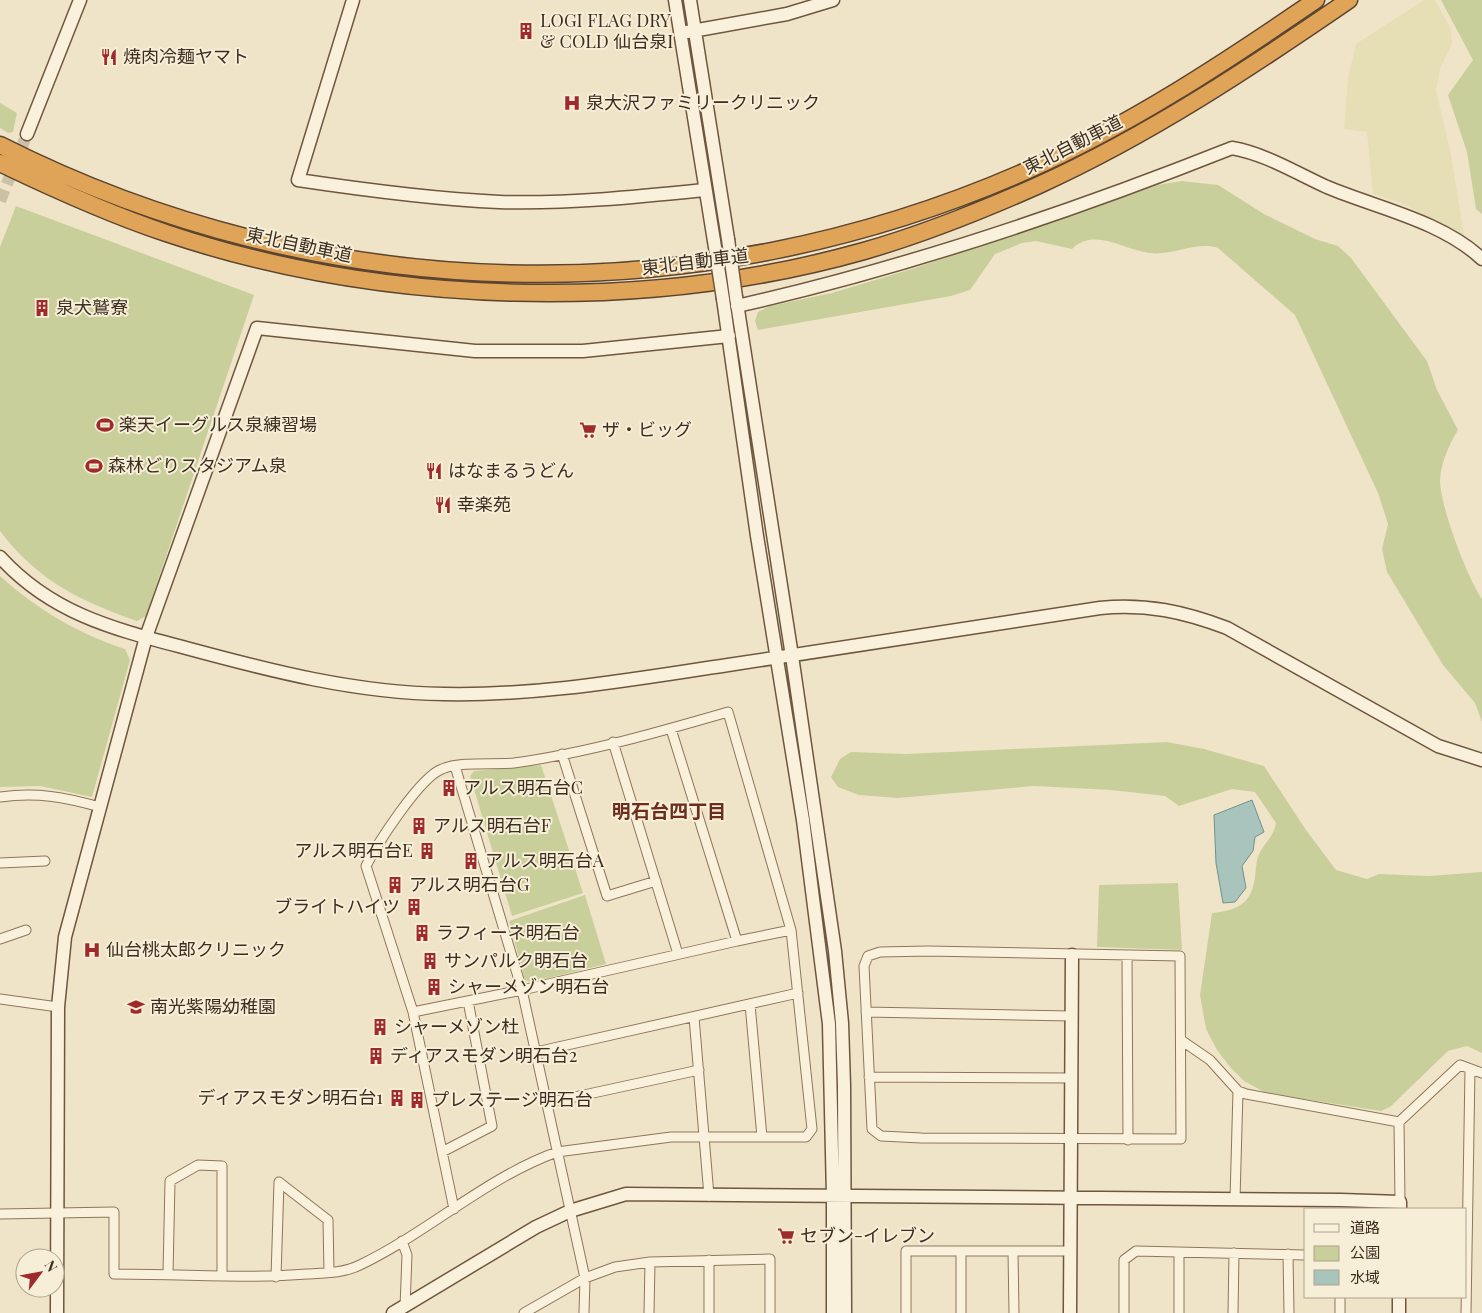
<svg xmlns="http://www.w3.org/2000/svg" width="1482" height="1313" viewBox="0 0 1482 1313" font-family="'Playfair Display','Noto Sans JP',serif">
	<style>
		.farmland { fill: #e6deb5 }
		.green { fill: #c9cf9b }
		.water { fill: #a9c4bc; stroke: #6f938a }
		.lines { fill: none; stroke-linecap: round; stroke-linejoin: round }
		.secondary-tunnel { stroke: #ccc0a6; stroke-width: 12; stroke-dasharray: 12 6; stroke-linecap: butt }
		.street-casing { stroke: #8d765c; stroke-width: 11 }
		.secondary-casing { stroke: #6f573f; stroke-width: 15 }
		.highway-casing { stroke: #5b4430; stroke-width: 19 }
		.street { stroke: #faf1dc; stroke-width: 9 }
		.secondary { stroke: #faf1dc; stroke-width: 12 }
		.highway { stroke: #e0a458; stroke-width: 16 }
		.secondary-bridge-casing { stroke: #6f573f; stroke-width: 15; stroke-linecap: butt }
		.secondary-bridge { stroke: #faf1dc; stroke-width: 12 }
		.labels { text-anchor: middle; stroke-width: 4; stroke-linejoin: round; paint-order: stroke }
		.poi-label { font-size: 18px; fill: #3d2e20; stroke: #f7eed8; text-anchor: start }
		.street-label { font-size: 18px; fill: #3d2e20; stroke: #f7eed8 }
		.neighbourhood-label { font-size: 19px; font-weight: bold; fill: #6b2e1e; stroke: #f7eed8 }
	</style>
	<rect width="100%" height="100%" fill="#f0e4c8"/>
	<path class="farmland" d="M 1424,0 L 1435,0 L 1451,29 L 1452,44 L 1440,69 L 1436,91 L 1450,150 L 1464,235 L 1401,203 L 1373,194 L 1367,132 L 1344,129 L 1348,78 L 1356,44 Z"/>
	<path class="green" d="M 1441,0 L 1482,0 L 1482,214 L 1476,209 L 1467,152 L 1448,95 L 1473,60 Z
		M 0,103 L 17,113 L 13,132 L 8,133 L 0,128 Z
		M 1182,181 L 1218,185 L 1264,214 L 1315,239 L 1338,246 L 1351,258 L 1427,361 L 1437,390 L 1458,430 C 1449,445 1441,462 1440,480 C 1440,506 1467,577 1482,599 L 1482,722 L 1475,703 L 1443,665 L 1387,572 L 1382,549 L 1388,524 L 1378,493 L 1295,315 L 1218,248 C 1196,241 1174,256 1149,253 C 1124,250 1094,227 1072,249 L 1036,241 L 1022,243 L 995,254 L 970,290 L 951,296 L 758,330 L 755,321 L 758,312 L 770,306 L 832,293 L 915,268 L 1157,185 Z
		M 16,206 L 254,295 L 146,616 L 137,621 C 80,601 38,581 0,531 L 0,247 Z
		M 0,576 C 38,610 77,633 125,649 L 130,660 L 92,797 L 40,786 L 0,787 Z
		M 1167,742 L 1204,749 L 1264,766 L 1306,830 L 1336,870 L 1367,879 L 1379,874 L 1429,876 L 1482,872 L 1482,1053 L 1467,1046 L 1448,1051 L 1390,1107 L 1381,1111 L 1266,1093 L 1244,1081 L 1230,1067 L 1217,1050 L 1206,1029 L 1200,995 L 1212,913 C 1237,910 1251,905 1255,877 C 1256,870 1256,860 1259,854 C 1265,842 1274,836 1276,823 L 1255,792 L 1232,789 L 1179,806 L 1165,796 L 1111,790 L 1034,786 L 898,798 L 859,795 L 838,787 L 831,777 L 840,759 L 851,752 L 906,754 Z
		M 541,765 L 583,893 L 512,916 L 470,776 L 474,771 Z
		M 1178,883 L 1182,950 L 1097,947 L 1099,885 Z
		M 585,895 L 606,964 L 531,982 L 525,980 L 509,921 Z"/>
	<path class="water" d="M 1252,800 L 1264,832 L 1255,837 L 1253,851 L 1242,866 L 1246,888 L 1235,902 L 1223,903 L 1216,863 L 1214,815 Z"/>
	<g class="lines">
		<path class="secondary-tunnel" d="M 0,201 L 27,134"/>
		<g class="street-casing">
			<path id="street" d="M 613,742 L 678,954
				M 562,754 L 607,896 L 656,881
				M 455,766 L 522,990 L 585,1278 L 584,1313
				M 0,797 C 37,792 64,797 100,807
				M 0,863 L 45,861
				M 0,939 L 26,930
				M 737,941 L 791,930
				M 928,951 L 1180,956 L 1181,1139 L 921,1138 L 881,1136 L 872,1129 L 864,966 L 868,956 L 880,952 Z
				M 1127,956 L 1128,1140
				M 0,999 L 58,1007
				M 750,1004 L 762,1137
				M 413,1012 L 522,990 L 737,941 L 671,729
				M 866,1012 L 1072,1016
				M 694,1017 L 709,1196
				M 1181,1040 L 1210,1060 L 1238,1091 L 1246,1094 L 1399,1122
				M 536,1052 L 798,993
				M 869,1077 L 1072,1078
				M 547,1103 L 699,1070
				M 442,1152 L 492,1126 L 468,1001
				M 1235,1199 L 1238,1091
				M 1400,1202 L 1399,1122 L 1460,1065 L 1482,1073
				M 0,1214 L 114,1212 L 114,1274 C 178,1274 243,1279 307,1274 C 325,1273 344,1273 360,1265 C 427,1233 487,1177 557,1152 L 671,1137 L 806,1137 L 812,1129 L 791,930 L 728,712 C 659,732 586,753 514,763 C 493,765 462,761 442,769 C 420,777 377,844 366,866 L 413,1012 L 454,1209
				M 402,1241 L 407,1255 L 405,1307
				M 1013,1251 L 1014,1313
				M 1179,1253 L 1179,1313
				M 1288,1254 L 1289,1313
				M 168,1274 L 170,1181 L 198,1165 L 222,1166 L 222,1276
				M 276,1277 L 279,1182 L 328,1220 L 329,1272
				M 524,1313 L 585,1278 L 615,1267 L 650,1262 L 770,1259 L 770,1313
				M 649,1313 L 650,1262
				M 709,1313 L 709,1260
				M 906,1313 L 906,1251 L 1070,1251
				M 961,1313 L 961,1251
				M 1124,1313 L 1124,1260 L 1136,1251 L 1306,1255
				M 1233,1313 L 1234,1253
				M 1340,1313 L 1340,1297
				M 1466,1313 L 1470,1069"/>
		</g>
		<g class="secondary-casing">
			<path id="secondary" d="M 353,0 L 298,180 C 365,190 431,199 499,202 C 567,204 636,197 704,190
				M 675,0 L 714,241
				M 690,0 L 728,239
				M 687,32 L 787,14 L 833,0
				M 27,134 L 80,0
				M 736,297 L 792,656 L 835,951 L 842,1023 L 844,1086 L 845,1313
				M 723,299 L 757,536 L 803,820 L 829,1024 L 833,1196 L 833,1313
				M 737,306 C 906,268 1071,212 1232,148 C 1266,154 1296,173 1327,187 C 1377,208 1442,221 1482,259
				M 0,557 C 52,614 114,629 186,648 C 271,671 356,693 444,694 C 540,696 633,679 728,665 C 852,647 976,628 1100,608 C 1145,603 1185,612 1227,628 L 1438,746 L 1482,760
				M 57,1313 L 58,1007 L 65,937 L 146,637 L 257,328 L 475,351 L 583,351 L 729,336
				M 393,1313 L 536,1227 L 570,1211 L 626,1194 L 1341,1200 L 1400,1202 L 1400,1209
				M 1070,1313 L 1072,955
				M 1399,1313 L 1399,1297"/>
		</g>
		<g class="highway-casing">
			<path id="highway" d="M 0,145 C 322,308 696,316 1026,171 C 1129,126 1224,63 1316,0
				M 0,163 C 54,189 109,214 166,233 C 383,306 644,313 864,251 C 923,234 983,210 1039,185 C 1149,135 1250,68 1349,0"/>
		</g>
		<use href="#street" class="street"/>
		<use href="#secondary" class="secondary"/>
		<use href="#highway" class="highway"/>
		<g class="secondary-bridge-casing">
			<path id="secondary-bridge" d="M 728,239 L 736,297
				M 714,241 L 723,299"/>
		</g>
		<use href="#secondary-bridge" class="secondary-bridge"/>
	</g>
	<defs>
		<g id="building-bare" transform="scale(1.35)"><path d="M-4-6H4V6H1V3H-1V6H-4ZM-2.5-4.3h1.7v1.8h-1.7ZM.8-4.3h1.7v1.8H.8ZM-2.5-1h1.7V.8h-1.7ZM.8-1h1.7V.8H.8Z" fill="#9e2a2b" stroke="#f7eed8" stroke-width="2.5" paint-order="stroke"/></g>
		<g id="restaurant-bare" transform="scale(1.35)"><path d="M-5-6h1v4h1v-4h1v4h1v-4h1v5L-1.5 .5V6h-2V.5L-5-1ZM5-6V6H3V1.5H1.5Q1.5-4 5-6Z" fill="#9e2a2b" stroke="#f7eed8" stroke-width="2.5" paint-order="stroke"/></g>
		<g id="hospital-bare" transform="scale(1.35)"><path d="M-5-5h3v3.5h4V-5h3V5h-3V1.5h-4V5h-3Z" fill="#9e2a2b" stroke="#f7eed8" stroke-width="2.5" paint-order="stroke"/></g>
		<g id="stadium-bare" transform="scale(1.35)"><path d="M0-5a6.5 5 0 1 0 0 10a6.5 5 0 1 0 0-10ZM-3.5-1.8h7v3.6h-7Z" fill="#9e2a2b" stroke="#f7eed8" stroke-width="2.5" paint-order="stroke"/></g>
		<g id="supermarket-bare" transform="scale(1.35)"><path d="M-6-5.5h2.5l.6 2H6L4.5 2H-2.5L-4.4-4H-6ZM-1.5 3.2a1.3 1.3 0 1 0 .1 0ZM3 3.2a1.3 1.3 0 1 0 .1 0Z" fill="#9e2a2b" stroke="#f7eed8" stroke-width="2.5" paint-order="stroke"/></g>
		<g id="school-bare" transform="scale(1.35)"><path d="M0-5L7-2L0 1L-7-2ZM-4 1L0 2.5L4 1V4Q0 6-4 4Z" fill="#9e2a2b" stroke="#f7eed8" stroke-width="2.5" paint-order="stroke"/></g>
	</defs>
	<g fill-rule="evenodd">
		<use href="#building-bare" x="526" y="31"/>
		<use href="#restaurant-bare" x="109" y="57"/>
		<use href="#hospital-bare" x="572" y="103"/>
		<use href="#building-bare" x="42" y="308"/>
		<use href="#stadium-bare" x="105" y="425"/>
		<use href="#supermarket-bare" x="588" y="430"/>
		<use href="#stadium-bare" x="94" y="466"/>
		<use href="#restaurant-bare" x="434" y="471"/>
		<use href="#restaurant-bare" x="443" y="505"/>
		<use href="#building-bare" x="449" y="788"/>
		<use href="#building-bare" x="419" y="826"/>
		<use href="#building-bare" x="427" y="851"/>
		<use href="#building-bare" x="471" y="861"/>
		<use href="#building-bare" x="395" y="885"/>
		<use href="#building-bare" x="414" y="907"/>
		<use href="#building-bare" x="422" y="933"/>
		<use href="#hospital-bare" x="92" y="950"/>
		<use href="#building-bare" x="430" y="961"/>
		<use href="#building-bare" x="434" y="987"/>
		<use href="#school-bare" x="136" y="1007"/>
		<use href="#building-bare" x="380" y="1027"/>
		<use href="#building-bare" x="376" y="1056"/>
		<use href="#building-bare" x="397" y="1098"/>
		<use href="#building-bare" x="417" y="1100"/>
		<use href="#supermarket-bare" x="786" y="1236"/>
	</g>
	<g class="labels">
		<g class="poi-label">
			<text x="540" y="27">LOGI FLAG DRY<tspan x="540" dy="21">&amp; COLD 仙台泉I</tspan></text>
			<text x="123" y="63">焼肉冷麺ヤマト</text>
			<text x="586" y="109">泉大沢ファミリークリニック</text>
			<text x="56" y="314">泉犬鷲寮</text>
			<text x="119" y="431">楽天イーグルス泉練習場</text>
			<text x="602" y="436">ザ・ビッグ</text>
			<text x="108" y="472">森林どりスタジアム泉</text>
			<text x="448" y="477">はなまるうどん</text>
			<text x="457" y="511">幸楽苑</text>
			<text x="463" y="794">アルス明石台C</text>
			<text x="433" y="832">アルス明石台F</text>
			<text x="413" y="857" text-anchor="end">アルス明石台E</text>
			<text x="485" y="867">アルス明石台A</text>
			<text x="409" y="891">アルス明石台G</text>
			<text x="400" y="913" text-anchor="end">ブライトハイツ</text>
			<text x="436" y="939">ラフィーネ明石台</text>
			<text x="106" y="956">仙台桃太郎クリニック</text>
			<text x="444" y="967">サンパルク明石台</text>
			<text x="448" y="993">シャーメゾン明石台</text>
			<text x="150" y="1013">南光紫陽幼稚園</text>
			<text x="394" y="1033">シャーメゾン杜</text>
			<text x="390" y="1062">ディアスモダン明石台2</text>
			<text x="383" y="1104" text-anchor="end">ディアスモダン明石台1</text>
			<text x="431" y="1106">プレステージ明石台</text>
			<text x="800" y="1242">セブン-イレブン</text>
		</g>
		<g class="street-label">
			<text transform="translate(1073 145) rotate(-27)" y="6">東北自動車道</text>
			<text transform="translate(299 245) rotate(12)" y="6">東北自動車道</text>
			<text transform="translate(695 262) rotate(-7)" y="6">東北自動車道</text>
		</g>
		<g class="neighbourhood-label">
			<text x="669" y="818">明石台四丁目</text>
		</g>
	</g>
	<rect x="1304" y="1208" width="162" height="90" fill="#f7eed8" stroke="#ada18e"/>
	<rect x="1314" y="1224" width="25" height="8" fill="#faf1dc" stroke="#ada18e"/>
	<text x="1350" y="1233" font-size="15" fill="#3d2e20">道路</text>
	<rect x="1314" y="1246" width="25" height="15" fill="#c9cf9b" stroke="#ada18e"/>
	<text x="1350" y="1258" font-size="15" fill="#3d2e20">公園</text>
	<rect x="1314" y="1270" width="25" height="15" fill="#a9c4bc" stroke="#ada18e"/>
	<text x="1350" y="1283" font-size="15" fill="#3d2e20">水域</text>
	<g transform="translate(40 1273) rotate(58)"><circle r="24" fill="#f7eed8" stroke="#ada18e"/>
	<path d="M0-4L9 19L0 12L-9 19Z" fill="#9e2a2b"/>
	<text y="-8" font-size="14" font-weight="bold" text-anchor="middle" fill="#3d2e20">N</text>
	</g>
</svg>
